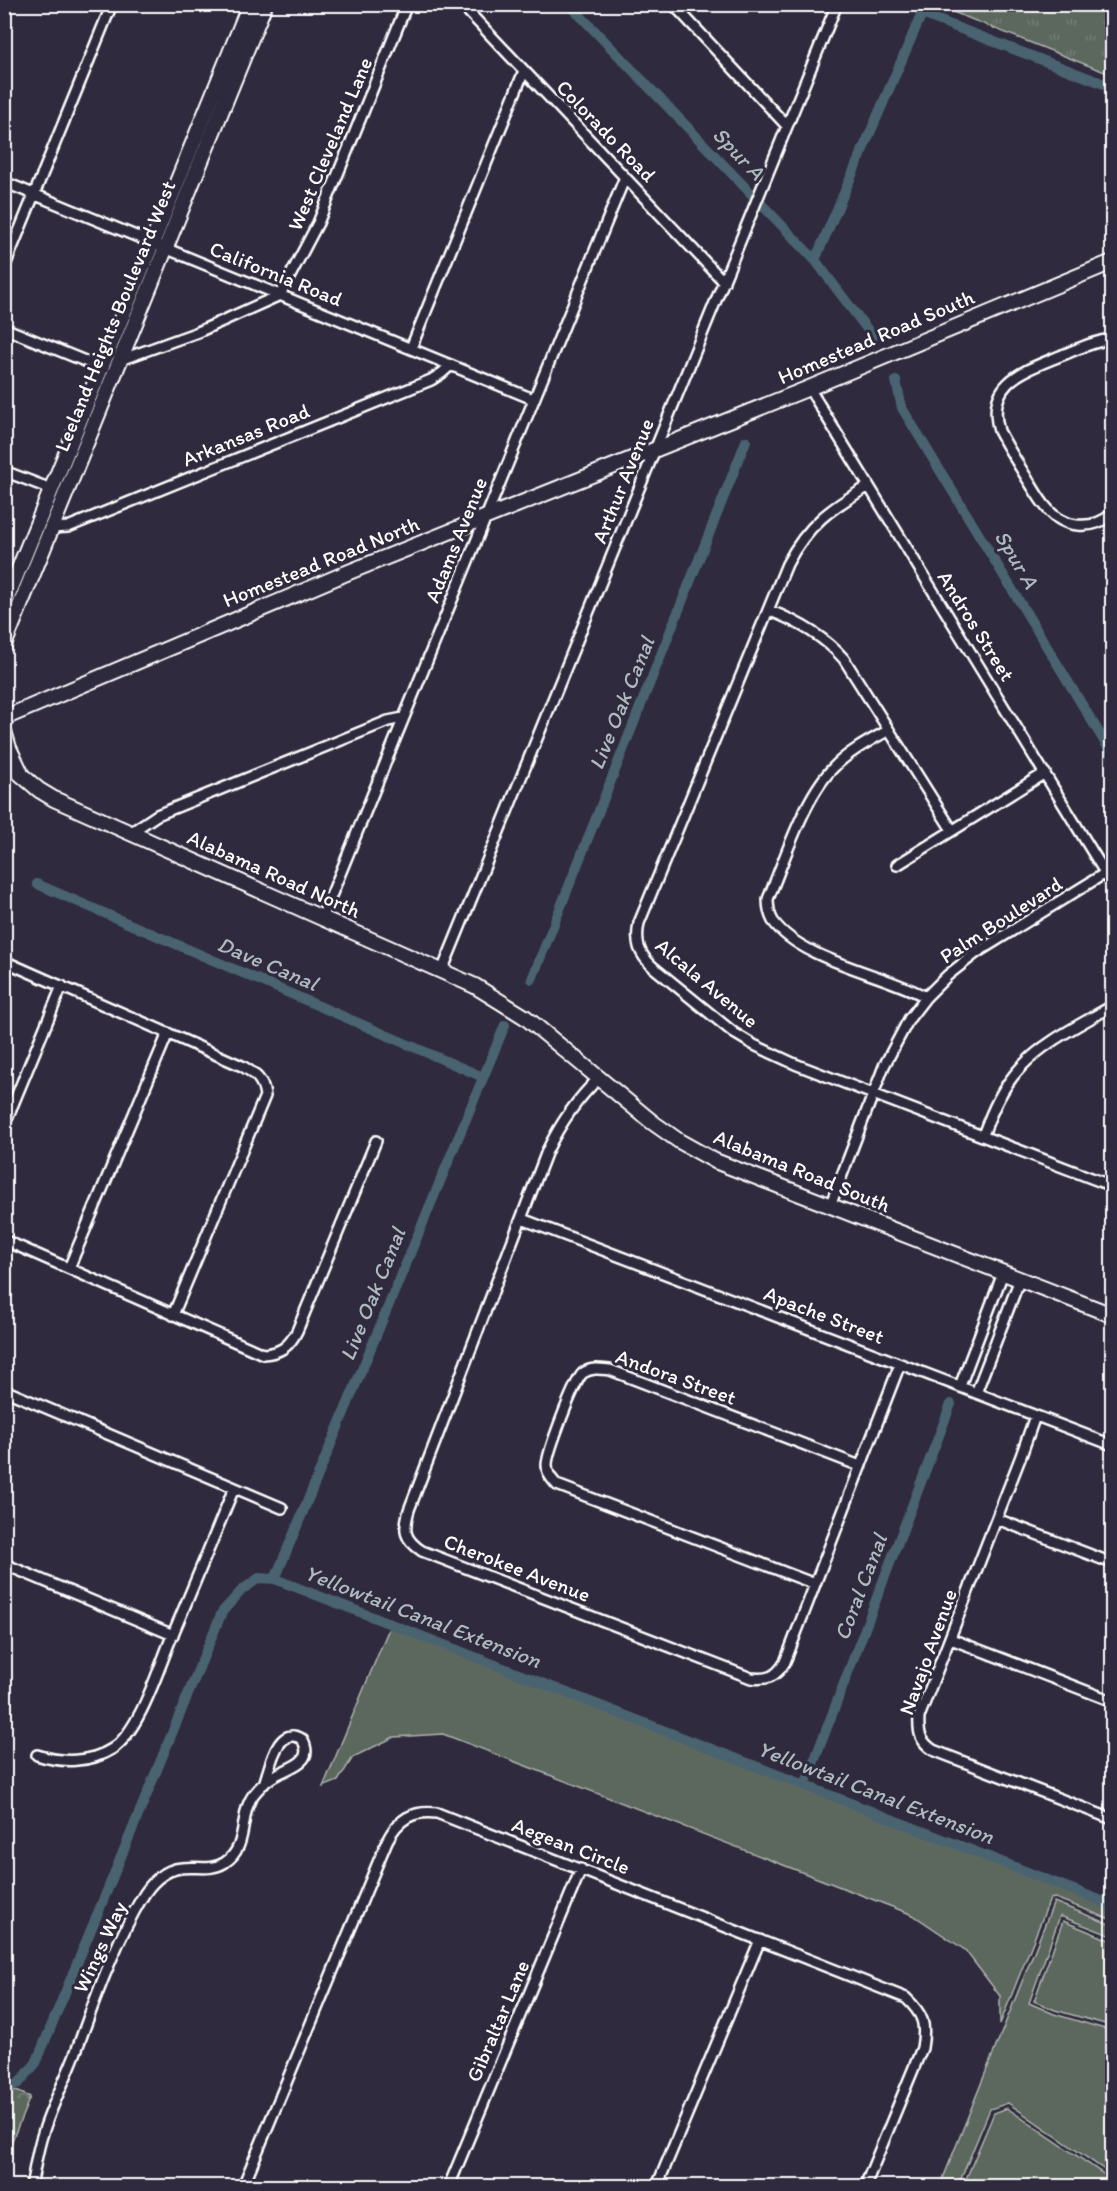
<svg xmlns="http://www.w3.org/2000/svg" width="1117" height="2191" viewBox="0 0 1117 2191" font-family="Itim,sans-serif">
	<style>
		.grass { fill: #5c685d; stroke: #aeb4ae; stroke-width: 1.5 }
		.forest { fill: url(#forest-crowns); stroke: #aeb4ae; stroke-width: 1.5 }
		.park { fill: url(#park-tufts); stroke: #aeb4ae; stroke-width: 1.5 }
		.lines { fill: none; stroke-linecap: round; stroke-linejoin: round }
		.canal { stroke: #4a6371; stroke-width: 10 }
		.street-casing { stroke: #fff; stroke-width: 14 }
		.secondary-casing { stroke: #fff; stroke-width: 18 }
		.street { stroke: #2f2a3d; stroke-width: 9 }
		.secondary { stroke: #2f2a3d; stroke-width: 14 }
		.labels { text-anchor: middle; stroke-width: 6; stroke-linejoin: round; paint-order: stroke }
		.street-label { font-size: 21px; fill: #fff; stroke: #2f2a3d }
		.water-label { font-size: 22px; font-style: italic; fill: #aeb9bf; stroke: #2f2a3d }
	</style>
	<defs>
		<pattern id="forest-crowns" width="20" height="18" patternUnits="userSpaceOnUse" patternTransform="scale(1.5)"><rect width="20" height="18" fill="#5c685d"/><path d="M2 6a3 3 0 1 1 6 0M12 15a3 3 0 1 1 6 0" fill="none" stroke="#747f75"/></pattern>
		<pattern id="park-tufts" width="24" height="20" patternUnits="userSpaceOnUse" patternTransform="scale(1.5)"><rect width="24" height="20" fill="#5c685d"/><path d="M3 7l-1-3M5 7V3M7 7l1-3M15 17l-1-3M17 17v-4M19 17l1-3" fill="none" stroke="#747f75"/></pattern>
	</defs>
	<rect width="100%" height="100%" fill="#2f2a3d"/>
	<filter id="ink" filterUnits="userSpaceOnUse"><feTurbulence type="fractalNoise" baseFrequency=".0167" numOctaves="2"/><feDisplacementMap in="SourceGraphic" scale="12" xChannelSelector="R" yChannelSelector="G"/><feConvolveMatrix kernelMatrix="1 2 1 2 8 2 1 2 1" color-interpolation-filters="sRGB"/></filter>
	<g filter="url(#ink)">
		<path class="grass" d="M 392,1621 L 1112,1901 L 1112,1920 L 1055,1898 L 1050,1899 L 1000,2024 L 1000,1996 L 965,1950 L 913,1915 L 443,1734 L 394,1737 L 353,1757 L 338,1781 L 323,1787 Z
			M 1054,1902 L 1112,1925 L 1112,1936 L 1060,1916 L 1029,2003 L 1054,2014 L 1112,2031 L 1112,2175 L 1008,2103 L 990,2109 L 958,2186 L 940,2186 Z
			M 1063,1921 L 1112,1941 L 1112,2026 L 1055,2010 L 1034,2001 Z
			M 1007,2108 L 1112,2180 L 1112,2186 L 963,2186 L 994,2113 Z"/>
		<path class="forest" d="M 5,2086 L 30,2097 L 5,2158 Z"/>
		<path class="park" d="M 944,5 L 1112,5 L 1112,75 L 943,8 Z"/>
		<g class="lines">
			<path class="canal" d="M 569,4 L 815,260 L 873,337
				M 922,14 L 1112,87
				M 815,260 L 926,4
				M 896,381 L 902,408 L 1112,754
				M 37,884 L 483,1077
				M 532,979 L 746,441
				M 275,1579 L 505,1025
				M 805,1785 L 951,1404
				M 4,2088 L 19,2083 L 36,2063 L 222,1612 L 242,1590 L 259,1578 L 275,1579 L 1112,1905"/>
			<g class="street-casing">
				<path id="street" d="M 461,4 L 724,282
					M 673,4 L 787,126
					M 4,182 L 533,399
					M 4,268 L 112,4
					M 4,328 L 102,368
					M 1112,339 C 1094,341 1078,349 1060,356 C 1024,371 985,382 999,431 C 1008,448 1018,464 1028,480 C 1034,489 1039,499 1046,507 C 1063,529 1092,531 1112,514
					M 411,348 L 524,71
					M 120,360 L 198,332 L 280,295 L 318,223 L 407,4
					M 809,388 L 1112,884
					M 4,471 L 51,489
					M 869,486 C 831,508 808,524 787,564 L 639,923 C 635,943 639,954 653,967 L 734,1033 L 754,1045 L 795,1064 L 1112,1186
					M 51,528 L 68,527 L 431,380 L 442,373 L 451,365
					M 768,610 C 797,621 823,635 844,659 L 952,830
					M 889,730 C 869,741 848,752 832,769 C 804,798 784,861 768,899 C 768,907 769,914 773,921 C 802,961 882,973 926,997
					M 130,833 L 157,815 L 388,721 L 403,718
					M 897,865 L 1045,773
					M 322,918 L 625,177
					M 4,961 L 242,1066 C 256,1074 263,1080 265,1096 L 173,1315
					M 442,971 L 837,4
					M 599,1078 C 577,1099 560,1124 547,1151 L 409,1510 C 403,1531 404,1539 422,1551 L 751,1678 C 768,1680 776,1677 785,1662 L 900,1364
					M 4,1126 L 62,986
					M 983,1135 C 992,1111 1002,1087 1021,1067 C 1045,1041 1082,1024 1112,1006
					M 830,1206 L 884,1066 L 909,1019 L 926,997 L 948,975 L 976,953 L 1112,869
					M 522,1219 L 1112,1445
					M 4,1240 L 263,1354 C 280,1353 289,1347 297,1331 L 376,1141
					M 69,1268 L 168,1033
					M 960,1386 L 1003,1273
					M 4,1390 L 282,1508
					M 976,1393 L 1020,1279
					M 1035,1416 L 1021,1456 L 919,1717 C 918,1733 920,1741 933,1750 L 1112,1819
					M 997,1519 L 1112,1563
					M 4,1564 L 173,1635
					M 815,1584 L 557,1485 C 551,1478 547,1474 547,1465 C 547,1453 575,1379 583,1373 C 592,1367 601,1369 610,1370 L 860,1466
					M 951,1639 L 1112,1701
					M 37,1755 C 61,1763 90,1763 112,1749 C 139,1732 158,1670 170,1641 C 192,1590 213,1539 234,1488
					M 31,2186 C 35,2169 37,2150 43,2133 C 52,2104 67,2077 77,2049 C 94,2002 111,1954 135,1910 C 140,1901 145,1891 153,1883 C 180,1855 202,1876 224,1863 C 250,1847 238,1814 254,1794 C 258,1789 265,1782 271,1778 C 285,1767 317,1765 302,1739 C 277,1724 270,1768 264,1784
					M 243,2186 L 387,1841 C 398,1819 413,1810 437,1813 L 906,1998 C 924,2015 926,2024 922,2048 L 865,2186
					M 449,2186 L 581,1869
					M 657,2186 L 760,1940"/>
			</g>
			<g class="secondary-casing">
				<path id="secondary" d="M 4,605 L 250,4
					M 4,645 L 265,4
					M 4,718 L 349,572 L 809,388 L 1112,262
					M 4,731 L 9,748 L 20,771
					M 4,760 L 39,790 L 54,799 L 475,986 L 525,1017 L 652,1122 L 679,1141 L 715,1161 L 1112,1315"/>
			</g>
			<use href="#street" class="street"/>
			<use href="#secondary" class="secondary"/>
		</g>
	</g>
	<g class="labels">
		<g class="street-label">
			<text transform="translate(606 131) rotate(46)" y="7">Colorado Road</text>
			<text transform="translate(330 144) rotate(-67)" y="7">West Cleveland Lane</text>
			<text transform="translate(276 274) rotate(22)" y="7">California Road</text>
			<text transform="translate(115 316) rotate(-68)" y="7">Leeland Heights Boulevard West</text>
			<text transform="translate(876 337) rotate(-23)" y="7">Homestead Road South</text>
			<text transform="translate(246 435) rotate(-22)" y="7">Arkansas Road</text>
			<text transform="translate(623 481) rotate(-68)" y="7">Arthur Avenue</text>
			<text transform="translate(456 540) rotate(-68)" y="7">Adams Avenue</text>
			<text transform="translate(321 562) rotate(-22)" y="7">Homestead Road North</text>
			<text transform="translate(976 626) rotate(58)" y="7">Andros Street</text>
			<text transform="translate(274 874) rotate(24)" y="7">Alabama Road North</text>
			<text transform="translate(1001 920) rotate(-33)" y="7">Palm Boulevard</text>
			<text transform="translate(707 983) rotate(40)" y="7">Alcala Avenue</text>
			<text transform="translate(802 1171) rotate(22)" y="7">Alabama Road South</text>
			<text transform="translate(824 1315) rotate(21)" y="7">Apache Street</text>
			<text transform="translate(676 1377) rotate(20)" y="7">Andora Street</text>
			<text transform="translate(517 1568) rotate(21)" y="7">Cherokee Avenue</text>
			<text transform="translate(928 1652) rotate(-70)" y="7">Navajo Avenue</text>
			<text transform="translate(571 1846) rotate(21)" y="7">Aegean Circle</text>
			<text transform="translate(100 1947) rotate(-65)" y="7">Wings Way</text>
			<text transform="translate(498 2021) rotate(-67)" y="7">Gibraltar Lane</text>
		</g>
		<g class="water-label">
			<text transform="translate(739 153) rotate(46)" y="8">Spur A</text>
			<text transform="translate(1017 559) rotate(59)" y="8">Spur A</text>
			<text transform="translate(621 703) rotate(-68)" y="8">Live Oak Canal</text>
			<text transform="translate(268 963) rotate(23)" y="8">Dave Canal</text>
			<text transform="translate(372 1294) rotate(-68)" y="8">Live Oak Canal</text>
			<text transform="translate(860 1587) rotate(-69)" y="8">Coral Canal</text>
			<text transform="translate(423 1616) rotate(21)" y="8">Yellowtail Canal Extension</text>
			<text transform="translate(876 1792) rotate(21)" y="8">Yellowtail Canal Extension</text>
		</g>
	</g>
	<rect width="1117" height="2191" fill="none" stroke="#2f2a3d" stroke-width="24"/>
	<rect x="12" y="12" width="1093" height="2167" fill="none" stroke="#fff" stroke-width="2" filter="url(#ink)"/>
</svg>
